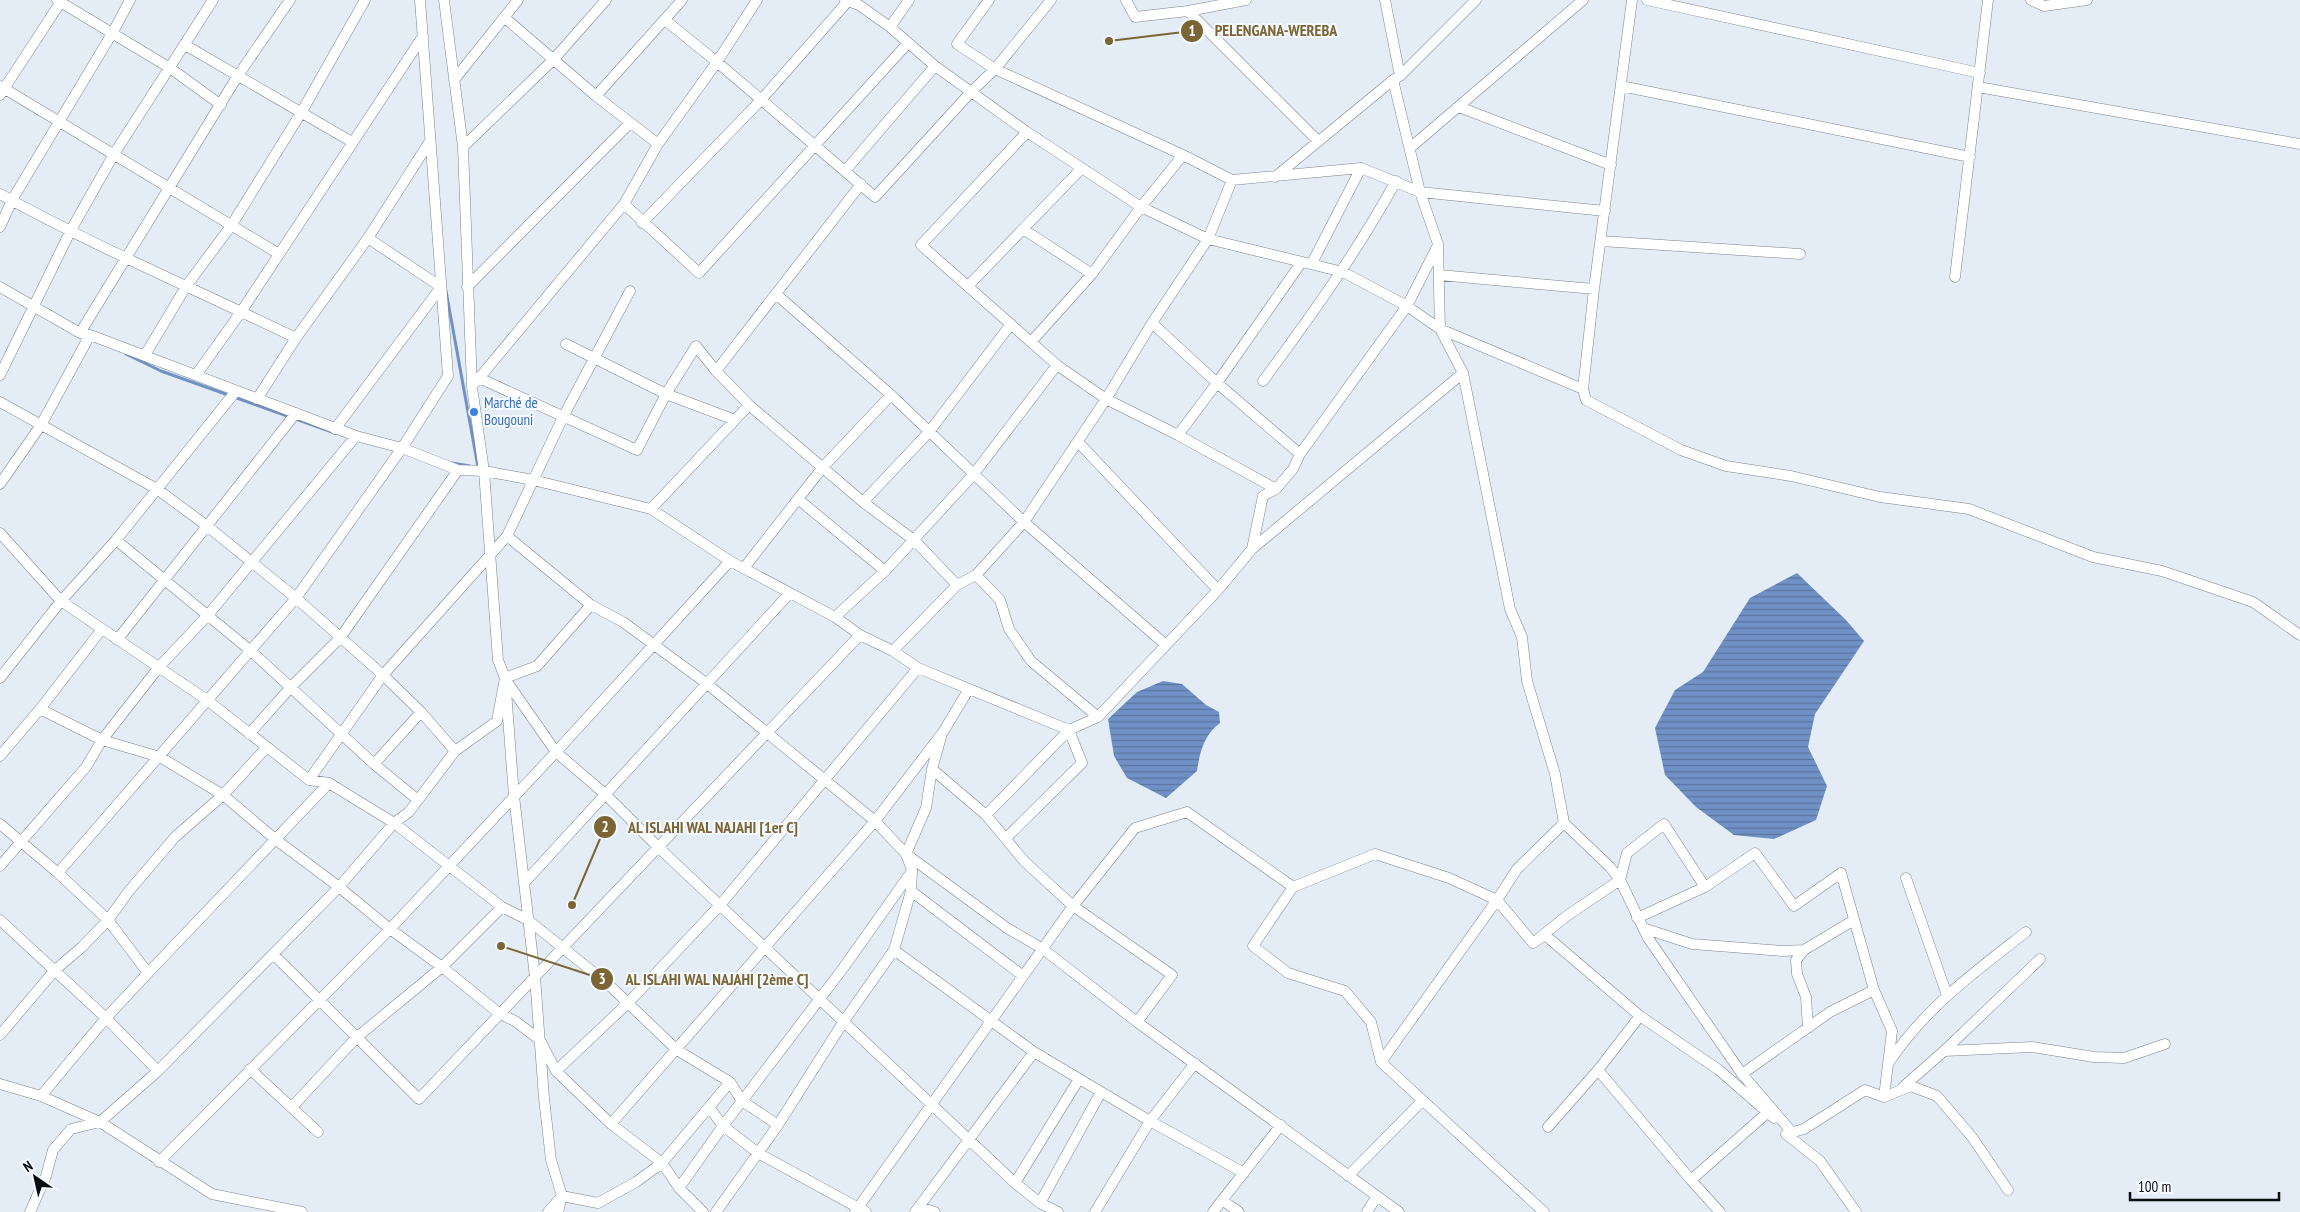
<svg xmlns="http://www.w3.org/2000/svg" width="2300" height="1212" viewBox="0 0 2300 1212" font-family="'PT Sans Narrow',sans-serif">
	<style>
		.water { fill: url(#water-rules) }
		.lines { fill: none; stroke-linecap: round; stroke-linejoin: round }
		.stream { stroke: #7091c6; stroke-width: 3 }
		.minor-casing { stroke: #7b848b; stroke-width: 11 }
		.minor { stroke: #fff; stroke-width: 10 }
		.shop-dot { fill: #3f7fe0; stroke: #f4faff; stroke-width: 2 }
		.labels { text-anchor: middle; stroke-width: 4; stroke-linejoin: round; paint-order: stroke }
		.shop-label { font-size: 15px; fill: #366cbe; stroke: #f4faff; text-anchor: start }
		.leader { fill: none; stroke: #7b6535; stroke-width: 2 }
		.callout-dot { fill: #7b6535; stroke: #f4faff; stroke-width: 2 }
		.mark-label { font-size: 15px; text-anchor: middle; font-weight: bold; fill: #fff }
		.callout-label { font-size: 16px; text-anchor: middle; font-weight: bold; fill: #7b6535; stroke: #f4faff; stroke-width: 4; stroke-linejoin: round; paint-order: stroke }
	</style>
	<defs>
		<pattern id="water-rules" width="6" height="5" patternUnits="userSpaceOnUse" patternTransform="scale(1.25)"><rect width="6" height="5" fill="#7091c6"/><path d="M0 2.5h6" fill="none" stroke="#5a759f"/></pattern>
	</defs>
	<rect width="100%" height="100%" fill="#e4edf6"/>
	<path class="water" d="M 1797,573 L 1846,620 L 1864,641 L 1815,714 L 1808,747 L 1827,786 L 1816,820 L 1774,839 L 1734,835 L 1696,807 L 1665,775 L 1655,728 L 1675,690 L 1703,672 L 1750,598 Z
		M 1163,681 L 1182,684 L 1206,705 L 1219,712 L 1220,723 C 1204,735 1200,751 1197,771 L 1166,798 L 1127,778 L 1114,756 L 1108,719 L 1137,692 Z"/>
	<g class="lines">
		<path class="stream" d="M 446,291 L 478,467 L 477,467
			M 126,354 L 161,371 L 335,433
			M 452,463 L 470,466"/>
		<g class="minor-casing">
			<path id="minor" d="M 57,0 L 170,68 L 221,105
				M 444,0 L 463,147 L 472,387 L 484,471 L 498,660 L 505,678 L 514,796 L 535,977 L 544,1098 L 551,1160 L 562,1196 L 558,1212
				M 845,0 L 859,5 L 890,27 L 935,66 L 1027,132 L 1141,207 L 1208,239 L 1343,272 L 1407,306 L 1440,329 L 1583,389 L 1586,400 L 1681,450 L 1726,466 L 1791,476 L 1880,497 L 1969,509 L 2093,557 L 2162,571 L 2253,602 L 2300,635
				M 989,0 L 957,44 L 995,69 L 1183,155 L 1232,180 L 1361,168 L 1420,192 L 1605,211
				M 1126,0 L 1135,17 L 1188,11 L 1246,0
				M 1385,0 L 1400,76 L 1393,80 L 1420,192 L 1438,244 L 1440,329 L 1463,373 L 1510,609 L 1522,637 L 1527,681 L 1555,774 L 1564,823 L 1610,867 L 1620,880 L 1648,938 L 1742,1074 L 1791,1131 L 1786,1134 L 1820,1161 L 1856,1212
				M 1647,0 L 1980,73
				M 2031,0 L 2044,6 L 2087,0
				M 1188,11 L 1318,141
				M 505,18 L 596,96 L 658,144
				M 665,20 L 717,62 L 875,197 L 971,92 L 995,69 L 1051,0
				M 890,27 L 909,0
				M 185,45 L 352,142
				M 1400,76 L 1476,0
				M 454,80 L 518,0
				M 0,86 L 279,254
				M 1621,86 L 1970,157
				M 1978,87 L 2300,144
				M 0,95 L 62,0
				M 596,96 L 682,0
				M 1459,107 L 1611,165
				M 463,147 L 553,60 L 606,0
				M 1410,148 L 1583,0
				M 845,171 L 935,66
				M 1275,177 L 1393,80
				M 0,194 C 96,247 197,290 296,338
				M 624,204 L 699,273 L 908,43
				M 642,223 L 760,101 L 848,1
				M 0,227 L 12,200 L 113,32 L 130,0
				M 1023,229 L 1092,274
				M 1601,241 L 1800,254
				M 1312,263 L 1361,168
				M 1439,275 L 1594,289
				M 1955,277 L 1988,0
				M 968,286 L 1082,168
				M 0,287 L 80,333 L 90,335 L 356,436 L 402,448 L 458,470 L 484,471 L 533,480 L 651,509 L 730,561 L 835,617 L 860,635 L 893,651 L 918,668 L 1069,730 L 1082,763 L 1006,838
				M 467,287 L 630,123
				M 776,294 L 891,395 L 1024,522 L 1166,645
				M 1152,323 L 1217,383 L 1300,454
				M 80,333 L 237,77 L 290,0
				M 1031,342 L 1092,274 L 1141,207 L 1183,155
				M 566,344 L 666,394 L 735,420
				M 145,355 L 187,285 L 231,226 L 301,113 L 365,0
				M 716,371 L 861,184
				M 0,375 L 71,230 L 114,154 L 213,0
				M 196,375 L 241,312 L 423,36
				M 479,378 L 637,450 L 666,394 L 696,346 L 716,371 L 749,405 L 863,502 L 915,541 L 957,585
				M 1263,381 C 1311,316 1357,252 1396,181
				M 475,383 L 624,204 L 658,144 L 717,62 L 757,0
				M 1583,389 L 1594,289 L 1632,0
				M 257,399 L 296,338 L 368,238 L 430,141
				M 0,402 L 157,489 L 207,526 L 296,598 L 383,675 L 421,712 L 455,751
				M 335,429 L 441,287 L 368,238
				M 1178,435 L 1217,383 L 1301,263
				M 1078,442 L 1218,590
				M 0,484 L 41,425 L 90,335
				M 1276,489 L 1293,469 L 1300,454 L 1407,306 L 1437,247
				M 798,499 L 885,571
				M 863,502 L 929,432 L 1011,324
				M 651,509 L 749,405
				M 0,533 L 61,601 L 207,700 L 309,780 L 329,783 L 394,823 L 502,907 L 528,920 L 608,984 L 677,1050 L 730,1082 L 742,1101 L 778,1125
				M 507,536 L 591,605 L 623,622 L 706,683 L 875,821 L 906,854 L 1007,928 L 1043,949 L 1137,1022 L 1399,1212
				M 116,540 L 251,651 L 374,764 L 418,800
				M 1252,549 L 1463,373
				M 744,568 L 823,467 L 891,395
				M 976,575 L 1000,600 L 1009,629 L 1031,661 L 1098,717
				M 835,617 L 885,571 L 973,475 L 1057,365
				M 117,640 L 296,413
				M 893,651 L 957,585 L 976,575 L 1024,522 L 1106,399 L 1152,323 L 1208,239 L 1232,180
				M 0,678 L 61,601 L 116,540 L 236,391
				M 505,679 L 556,752 L 605,794 L 658,847 L 1015,1183 L 1040,1203 L 1058,1212
				M 40,709 L 102,740 L 160,757 L 223,795 L 275,839 L 339,887 L 390,929 L 442,967 L 500,1014 L 515,1021 L 540,1040 L 556,1071 L 611,1124 L 662,1163 L 679,1188 L 703,1212
				M 249,734 L 291,687 L 340,638 L 458,470
				M 0,756 L 40,709 L 102,629
				M 374,764 L 421,712
				M 932,769 L 986,815 L 1024,861 L 1073,906 L 1172,975 L 1137,1022
				M 309,780 L 383,675 L 507,536 L 563,417 L 630,291
				M 986,815 L 1069,730 L 1098,717 L 1218,590 L 1252,549 L 1263,496 L 1276,489 L 1178,435 L 1106,399 L 1057,365 L 921,245 L 1027,132
				M 0,824 L 58,873 L 108,920 L 148,973 L 106,1018 L 41,1096
				M 0,866 L 86,767 L 102,740 L 159,667 L 208,615 L 356,436
				M 58,873 L 296,598 L 402,448 L 448,376 L 420,0
				M 1906,878 L 1947,995
				M 524,883 L 789,594
				M 1293,887 L 1253,946 L 1288,973 L 1345,991 L 1371,1022 L 1381,1062 L 1544,1212
				M 911,891 L 1023,976
				M 1637,918 L 1705,887
				M 0,920 L 106,1018 L 158,1071
				M 1643,928 L 1692,944 L 1782,951 L 1804,950 L 1854,920
				M 1539,938 L 1568,915 L 1620,880 L 1627,853 L 1664,824 L 1705,887 L 1755,853 L 1794,906 L 1841,873 L 1874,990 L 1892,1031 L 1884,1097
				M 894,950 L 1034,1052 L 1150,1121 L 1244,1173
				M 1804,950 L 1796,960 L 1797,974 L 1806,997 L 1808,1028
				M 273,954 L 419,1099 L 860,635
				M 148,973 L 329,783
				M 0,1035 L 55,970 L 82,947 L 108,920 L 129,891 L 175,837 L 223,795 L 267,747
				M 1944,1051 L 2040,959
				M 1890,1061 C 1926,1007 1976,971 2026,932
				M 1381,1062 L 1497,900 L 1517,869 L 1564,823
				M 250,1069 L 318,1132
				M 1598,1070 L 1691,1180 L 1720,1212
				M 556,1071 L 628,1003 L 720,905 L 918,668
				M 1742,1074 L 1830,1012 L 1874,990
				M 0,1084 L 41,1096 L 100,1122 L 212,1194 L 302,1212
				M 1903,1087 L 1944,1051 L 2032,1047 L 2094,1057 L 2124,1058 L 2165,1044
				M 292,1107 L 356,1038 L 442,967 L 502,907
				M 709,1107 L 723,1126 L 758,1153 L 866,1212
				M 611,1124 L 875,821 L 943,732 L 969,689
				M 1548,1127 L 1598,1070 L 1640,1016
				M 1786,1134 L 1804,1129 L 1865,1090 L 1884,1097 L 1911,1086 L 1937,1096 L 1972,1137 L 2008,1190
				M 159,1162 L 390,929 L 556,752 L 730,561
				M 1348,1176 L 1422,1101
				M 1691,1180 L 1767,1113
				M 1015,1183 L 1079,1079
				M 679,1188 L 723,1126 L 844,967 L 912,871
				M 1222,1200 L 1239,1212
				M 1040,1203 L 1101,1092
				M 919,1207 L 935,1212
				M 30,1212 L 46,1176 L 53,1150 L 71,1129 L 100,1122 L 158,1071 L 339,887 L 394,823 L 409,812 L 455,751 L 497,721 L 505,678 L 537,666 L 591,605
				M 548,1212 L 562,1196 L 598,1203 L 636,1182 L 662,1163 L 730,1082
				M 716,1212 L 778,1125 L 844,1021 L 894,950 L 911,891 L 912,870 L 906,854 L 926,808 L 932,769 L 941,737
				M 855,1212 L 1073,906 L 1135,828 L 1187,812 L 1293,887 L 1375,854 L 1449,878 L 1497,900 L 1533,943 L 1545,935 L 1640,1016 L 1719,1070 L 1774,1118
				M 915,1212 L 1034,1052
				M 1095,1212 L 1150,1121 L 1195,1063
				M 1213,1212 L 1281,1125
				M 1367,1212 L 1377,1196"/>
		</g>
		<use href="#minor" class="minor"/>
	</g>
	<circle class="shop-dot" cx="474" cy="412" r="5"/>
	<g class="labels">
		<g class="shop-label">
			<text x="484" y="408">Marché de<tspan x="484" dy="17">Bougouni</tspan></text>
		</g>
	</g>
	<path class="leader" d="M1109 41L1192 31M572 905L605 827M501 946L602 979"/>
	<g class="callout-dot">
		<circle cx="1109" cy="41" r="5"/>
		<circle cx="572" cy="905" r="5"/>
		<circle cx="501" cy="946" r="5"/>
		<circle cx="1192" cy="31" r="12"/>
		<circle cx="605" cy="827" r="12"/>
		<circle cx="602" cy="979" r="12"/>
	</g>
	<g class="mark-label">
		<text x="1192" y="36">1</text>
		<text x="605" y="832">2</text>
		<text x="602" y="984">3</text>
	</g>
	<g class="callout-label">
		<text x="1276" y="36">PELENGANA-WEREBA</text>
		<text x="713" y="833">AL ISLAHI WAL NAJAHI [1er C]</text>
		<text x="717" y="985">AL ISLAHI WAL NAJAHI [2ème C]</text>
	</g>
	<g transform="translate(35 1177) rotate(326)" stroke="#f4faff" stroke-width="4" paint-order="stroke">
	<path d="M0-4L9 19L0 12L-9 19Z" fill="#0a0d10"/>
	<text y="-8" font-size="14" font-weight="bold" text-anchor="middle" fill="#0a0d10">N</text>
	</g>
	<path d="M2130 1192v8h149v-8" fill="none" stroke="#0a0d10" stroke-width="2.5"/>
	<text x="2138" y="1192" font-size="15" fill="#0a0d10" stroke="#f4faff" stroke-width="4" paint-order="stroke">100 m</text>
</svg>
